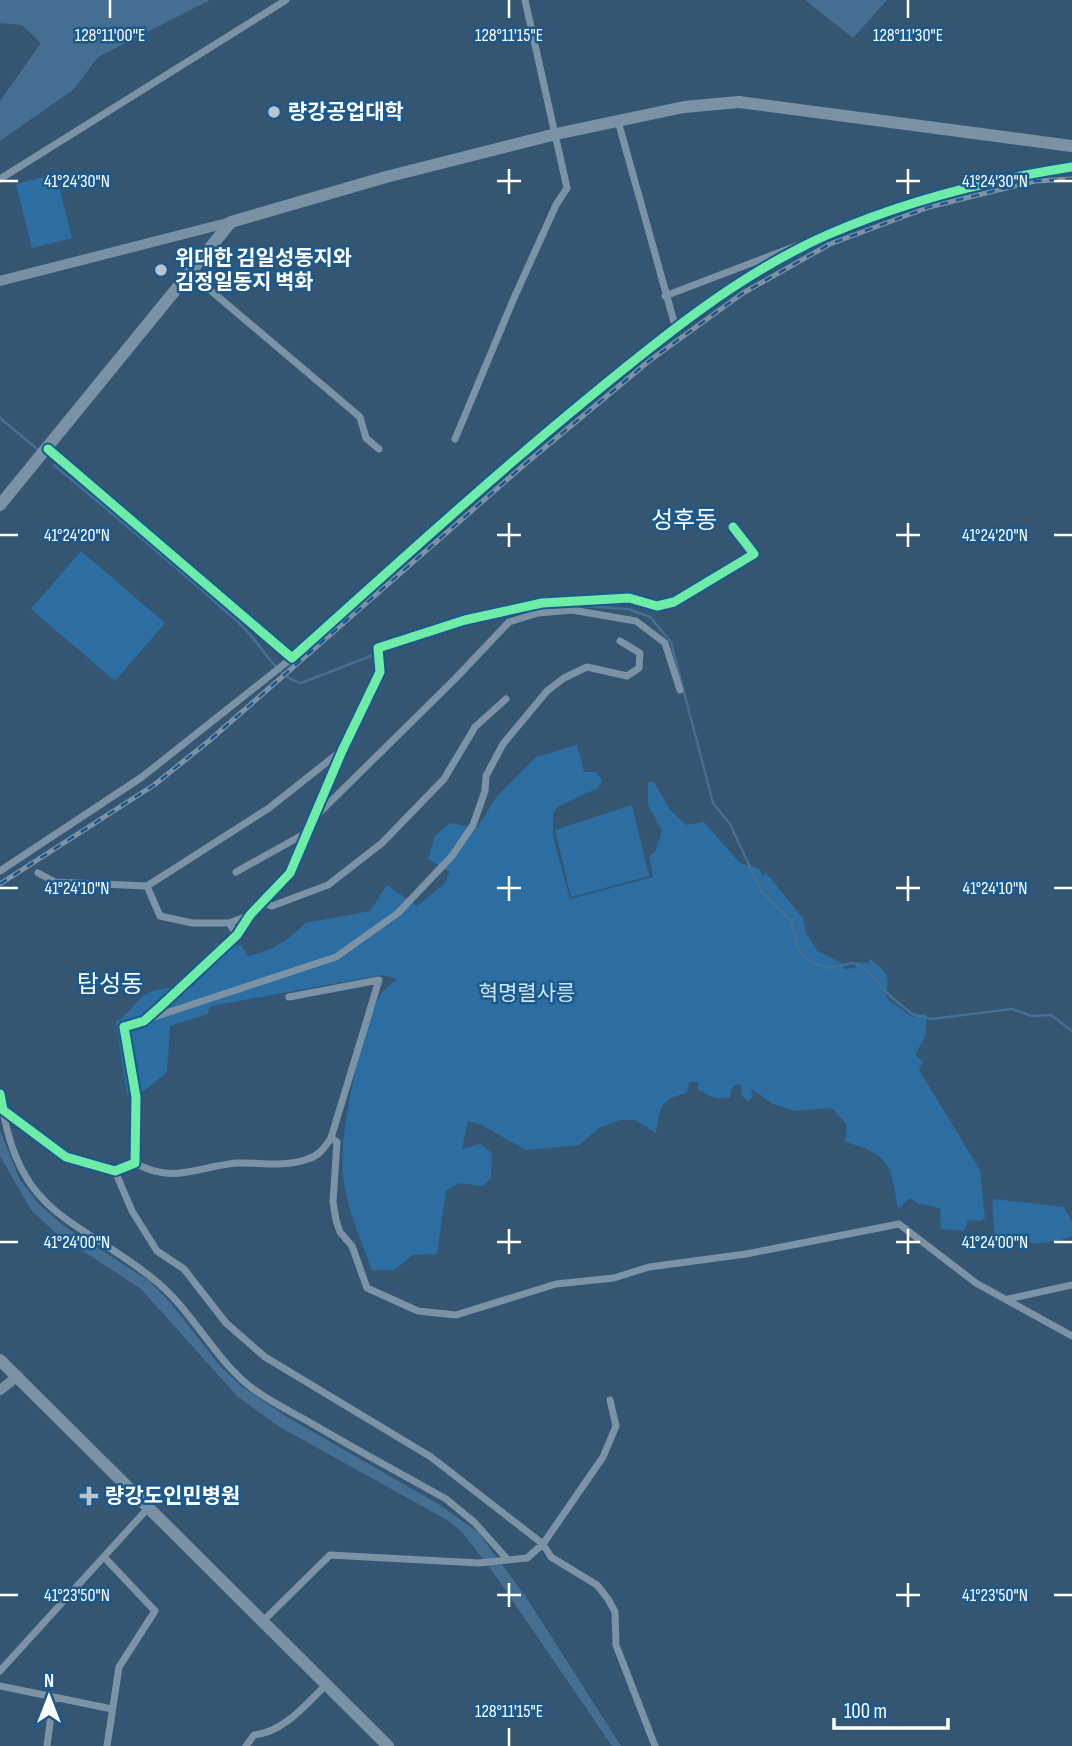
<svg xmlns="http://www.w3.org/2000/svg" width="1072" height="1746" viewBox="0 0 1072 1746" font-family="'Sofia Sans Condensed','Noto Sans KR',sans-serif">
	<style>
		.green { fill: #2c6ea1 }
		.water { fill: #446f93 }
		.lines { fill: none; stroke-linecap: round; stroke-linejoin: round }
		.stream { stroke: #446f93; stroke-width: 2.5 }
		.street { stroke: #7c93a6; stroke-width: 7 }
		.secondary { stroke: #7890a2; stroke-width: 10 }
		.primary { stroke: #7b92a5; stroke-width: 12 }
		.rail-casing { stroke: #7d92a5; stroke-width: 5 }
		.rail { stroke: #1b598c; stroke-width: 2.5; stroke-dasharray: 8; stroke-linecap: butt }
		.cycleway-casing { stroke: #1b598c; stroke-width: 13 }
		.cycleway { stroke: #6deda7; stroke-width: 9 }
		.ticks { fill: none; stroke: #fff; stroke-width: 2.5 }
		.poi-dot { fill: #b8c4ce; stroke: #1b598c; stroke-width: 2.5 }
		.labels { text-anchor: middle; stroke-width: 5; stroke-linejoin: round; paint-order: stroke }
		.poi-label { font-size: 21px; font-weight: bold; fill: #fff; stroke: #1b598c; text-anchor: start }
		.park-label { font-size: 21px; fill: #cde6fa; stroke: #1b598c }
		.quarter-label { font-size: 24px; fill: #fff; stroke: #1b598c }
		.ticks-label { font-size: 18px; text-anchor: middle; fill: #fff; stroke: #1b598c; stroke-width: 5; stroke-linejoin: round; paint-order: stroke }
	</style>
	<rect width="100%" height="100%" fill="#355672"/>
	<path class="green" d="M 56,174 L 72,238 L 32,248 L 16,184 Z
		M 81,551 L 165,623 L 115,681 L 31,609 Z
		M 577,745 L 584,772 L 596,772 L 602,781 L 598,788 L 557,807 L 553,815 L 553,837 L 570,899 L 653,877 L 649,856 L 655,852 L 662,831 L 648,804 L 648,782 L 654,782 L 670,810 L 686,825 L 704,822 L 740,863 L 759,869 L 763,876 L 766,873 L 803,918 L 805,931 L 817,951 L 840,962 L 844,969 L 855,968 L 856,962 L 869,963 L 869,958 C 887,974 890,972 886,998 L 912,1017 L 926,1014 L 926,1034 L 915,1055 L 923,1062 L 919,1070 L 980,1170 L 985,1218 L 981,1221 L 968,1220 L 964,1231 L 941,1229 L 940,1208 L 917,1203 L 910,1198 L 898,1209 C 891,1164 889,1154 845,1142 L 847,1125 L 832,1108 L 795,1111 L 773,1104 L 751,1088 L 753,1097 L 748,1101 L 742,1096 L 741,1085 L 736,1084 L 731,1090 L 730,1098 L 715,1098 L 698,1090 L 698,1082 L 689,1082 L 687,1093 C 660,1099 660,1107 656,1133 L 635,1120 L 620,1120 L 599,1128 L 579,1145 L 526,1150 L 480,1124 L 468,1121 L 462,1149 L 480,1144 L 492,1153 L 491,1178 L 483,1186 L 460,1183 L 446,1190 L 437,1254 L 413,1255 L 394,1270 L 372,1270 C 361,1240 347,1209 343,1177 C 338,1138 361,1028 381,994 C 385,988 392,984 397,979 L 382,975 L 211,1006 L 207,1014 L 170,1026 L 167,1072 L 144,1091 L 127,1094 L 116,1022 C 127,1015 131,1008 140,999 C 153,986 177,988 194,986 L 216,943 L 242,945 L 247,956 C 268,953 292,939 305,923 L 370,911 L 387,885 L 417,906 L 444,884 L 450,872 L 428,859 L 435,836 L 450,823 L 477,828 L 497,796 L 536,757 Z
		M 632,805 L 649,876 L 571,897 L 555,830 Z
		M 993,1199 L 1064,1207 L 1072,1222 L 1072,1236 C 1048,1246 1017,1245 994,1236 C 995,1222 991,1213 993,1199 Z"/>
	<path class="water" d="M 0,0 L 210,0 L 98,57 L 74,89 L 0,141 L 0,101 L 41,43 L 22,25 L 0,23 Z
		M 805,0 L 887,0 L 853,38 Z
		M 0,1131 L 20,1180 L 39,1204 L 64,1226 L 149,1281 L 170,1302 L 220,1366 L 241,1386 L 287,1417 L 438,1504 L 478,1532 L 528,1600 L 621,1746 L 612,1746 L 493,1572 L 462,1532 L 447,1520 L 278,1426 L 238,1397 L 141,1289 L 57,1234 L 31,1210 L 0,1156 Z"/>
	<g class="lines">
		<path class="stream" d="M 0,418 L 37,449
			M 54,465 C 118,519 183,571 244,628 C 261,644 277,678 301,683 L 376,654
			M 572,605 L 628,609 L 650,617 L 671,642 L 713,803 L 730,824 L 761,891 L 791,921 L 799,951 L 813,963 L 828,968 L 853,963 L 865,969 L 890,996 L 912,1014 L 931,1019 L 1012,1009 L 1032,1016 L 1051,1015 L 1072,1031
			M 523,611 L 565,605
			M 382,652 L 476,621"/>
		<path class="street" d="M 618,121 L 676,329
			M 0,179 L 286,0
			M 190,273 L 360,417 L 366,438 L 379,449
			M 665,296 L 812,240
			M 455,439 L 514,298 L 556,205 L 567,188 L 525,0
			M 48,449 L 292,658 C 389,571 486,482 587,399 C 661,338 739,274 827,235 C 905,201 988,180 1072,167
			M 378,648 L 465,620 L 542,603 L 629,598 L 657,606 L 674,602 L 754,554 L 733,527
			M 318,814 L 455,679 L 509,622 L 538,613 L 572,610 L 636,621 L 665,643 L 680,690
			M 0,871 L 142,777 L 292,658
			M 236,872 L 306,833
			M 38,873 L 55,882 L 147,886 L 269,808 L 341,751
			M 147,886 L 160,916 L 192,923 L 229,923
			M 263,903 L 272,906 L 328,885 L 382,843 L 444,779 L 475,727 L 506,699
			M 237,935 L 229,923 L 250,915
			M 148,1019 L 336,957 L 398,913 L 452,856 L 473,825 L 485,791 L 486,776 L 503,744 L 547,691 L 564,678 L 587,667 L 627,676 L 639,668 L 640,653 L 620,641
			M 3,1110 C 21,1217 80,1220 152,1278 C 190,1307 211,1354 248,1385 C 268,1401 294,1413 316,1426 C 359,1451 403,1475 446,1499 L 474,1522 L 508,1560
			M 331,1138 L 337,1142 L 333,1202 L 336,1220 L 340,1232 L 352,1246 L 367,1288 L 418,1311 L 456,1315 L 556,1284 L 614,1278 L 649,1267 L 746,1254 L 899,1224 L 976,1283 L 1072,1336
			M 135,1163 C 174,1185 198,1166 237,1163 C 261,1162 282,1168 308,1159 C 320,1155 324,1148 331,1138 L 379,980 L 289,997
			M 115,1171 L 132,1211 L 157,1251 L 184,1269 L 226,1323 L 265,1357 L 431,1457 L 543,1544 L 551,1557 L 597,1585 L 608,1599 L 615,1612 L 616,1645 L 655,1746
			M 1008,1299 L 1072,1285
			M 105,1558 L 155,1611 L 119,1667 L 107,1746
			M 263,1621 L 330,1555 L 479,1563 L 527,1558 L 543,1544 L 603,1457 L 616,1426 L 610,1400
			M 0,1671 L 149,1507
			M 0,1686 L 112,1709
			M 47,1746 L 53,1700
			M 246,1746 L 254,1735 C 284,1732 305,1705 326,1685"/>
		<path class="secondary" d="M 0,281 L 231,222
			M 0,1094 L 3,1110 L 66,1157 L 115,1171 L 135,1163 L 136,1097 L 124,1027 L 144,1021 L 162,1005 L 237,935 L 250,915 L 290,873 L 342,751 L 380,672 L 378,648
			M 0,1390 L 18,1376"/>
		<path class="primary" d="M 0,505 L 231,222 L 386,177 L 556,134 L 684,107 L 739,102 L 1072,146
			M 0,1360 L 388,1746"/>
		<g class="rail-casing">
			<path id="rail" d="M 0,884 L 154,785 L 210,740 L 525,464 L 649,361 L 743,293 L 830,244 L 929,207 L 1035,181 L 1072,179"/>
		</g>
		<use href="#rail" class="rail"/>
		<g class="cycleway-casing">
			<path id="cycleway" d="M 48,449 L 292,658 C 389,571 486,482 587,399 C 661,338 739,274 827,235 C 905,201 988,180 1072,167
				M 0,1094 L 3,1110 L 66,1157 L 115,1171 L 135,1163 L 136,1097 L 124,1027 L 144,1021 L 162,1005 L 237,935 L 250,915 L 290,873 L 342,751 L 380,672 L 378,648 L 465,620 L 542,603 L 629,598 L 657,606 L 674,602 L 754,554 L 733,527"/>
		</g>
		<use href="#cycleway" class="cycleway"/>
	</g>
	<path class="ticks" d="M 110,0 L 110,18M 509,0 L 509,18M 908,0 L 908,18M 509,169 L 509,194M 908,169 L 908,194M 0,181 L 18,181M 497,181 L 521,181M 896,181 L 920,181M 1054,181 L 1072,181M 509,523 L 509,547M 908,523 L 908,547M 0,535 L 18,535M 497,535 L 521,535M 896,535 L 920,535M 1054,535 L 1072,535M 509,876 L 509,901M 908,876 L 908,901M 0,888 L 18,888M 497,888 L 521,888M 896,888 L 920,888M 1054,888 L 1072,888M 509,1229 L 509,1254M 908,1229 L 908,1254M 0,1242 L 18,1242M 497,1242 L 521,1242M 896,1242 L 920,1242M 1054,1242 L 1072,1242M 509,1583 L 509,1607M 908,1583 L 908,1607M 0,1595 L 18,1595M 497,1595 L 521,1595M 896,1595 L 920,1595M 1054,1595 L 1072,1595M 509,1728 L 509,1746"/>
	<g class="poi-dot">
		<circle cx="274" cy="112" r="7"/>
		<circle cx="161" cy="270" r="7"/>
		<path d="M85.5 1485.5h7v7h7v7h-7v7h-7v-7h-7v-7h7z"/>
	</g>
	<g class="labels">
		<g class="poi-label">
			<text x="288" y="119">량강공업대학</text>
			<text x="175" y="265">위대한 김일성동지와<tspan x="175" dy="24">김정일동지 벽화</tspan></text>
			<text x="105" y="1503">량강도인민병원</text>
		</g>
		<g class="park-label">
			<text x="527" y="1000">혁명렬사릉</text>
		</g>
		<g class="quarter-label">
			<text x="684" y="528">성후동</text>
			<text x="110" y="992">탑성동</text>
		</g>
	</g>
	<g class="ticks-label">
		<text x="110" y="41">128°11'00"E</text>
		<text x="509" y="41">128°11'15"E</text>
		<text x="908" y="41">128°11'30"E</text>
		<text x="77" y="187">41°24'30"N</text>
		<text x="995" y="187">41°24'30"N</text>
		<text x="77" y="541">41°24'20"N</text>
		<text x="995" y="541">41°24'20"N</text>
		<text x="77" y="894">41°24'10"N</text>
		<text x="995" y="894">41°24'10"N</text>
		<text x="77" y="1248">41°24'00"N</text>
		<text x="995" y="1248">41°24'00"N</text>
		<text x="77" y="1601">41°23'50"N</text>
		<text x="995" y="1601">41°23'50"N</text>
		<text x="509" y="1717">128°11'15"E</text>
	</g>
	<g transform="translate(49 1697)" stroke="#1b598c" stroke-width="5" paint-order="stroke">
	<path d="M0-5L12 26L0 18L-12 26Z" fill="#ffffff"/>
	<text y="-10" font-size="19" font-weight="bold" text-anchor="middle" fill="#ffffff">N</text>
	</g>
	<path d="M834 1718v10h114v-10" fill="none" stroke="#ffffff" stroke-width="3.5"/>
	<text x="844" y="1718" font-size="21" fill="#ffffff" stroke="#1b598c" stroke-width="5" paint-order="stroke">100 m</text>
</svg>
